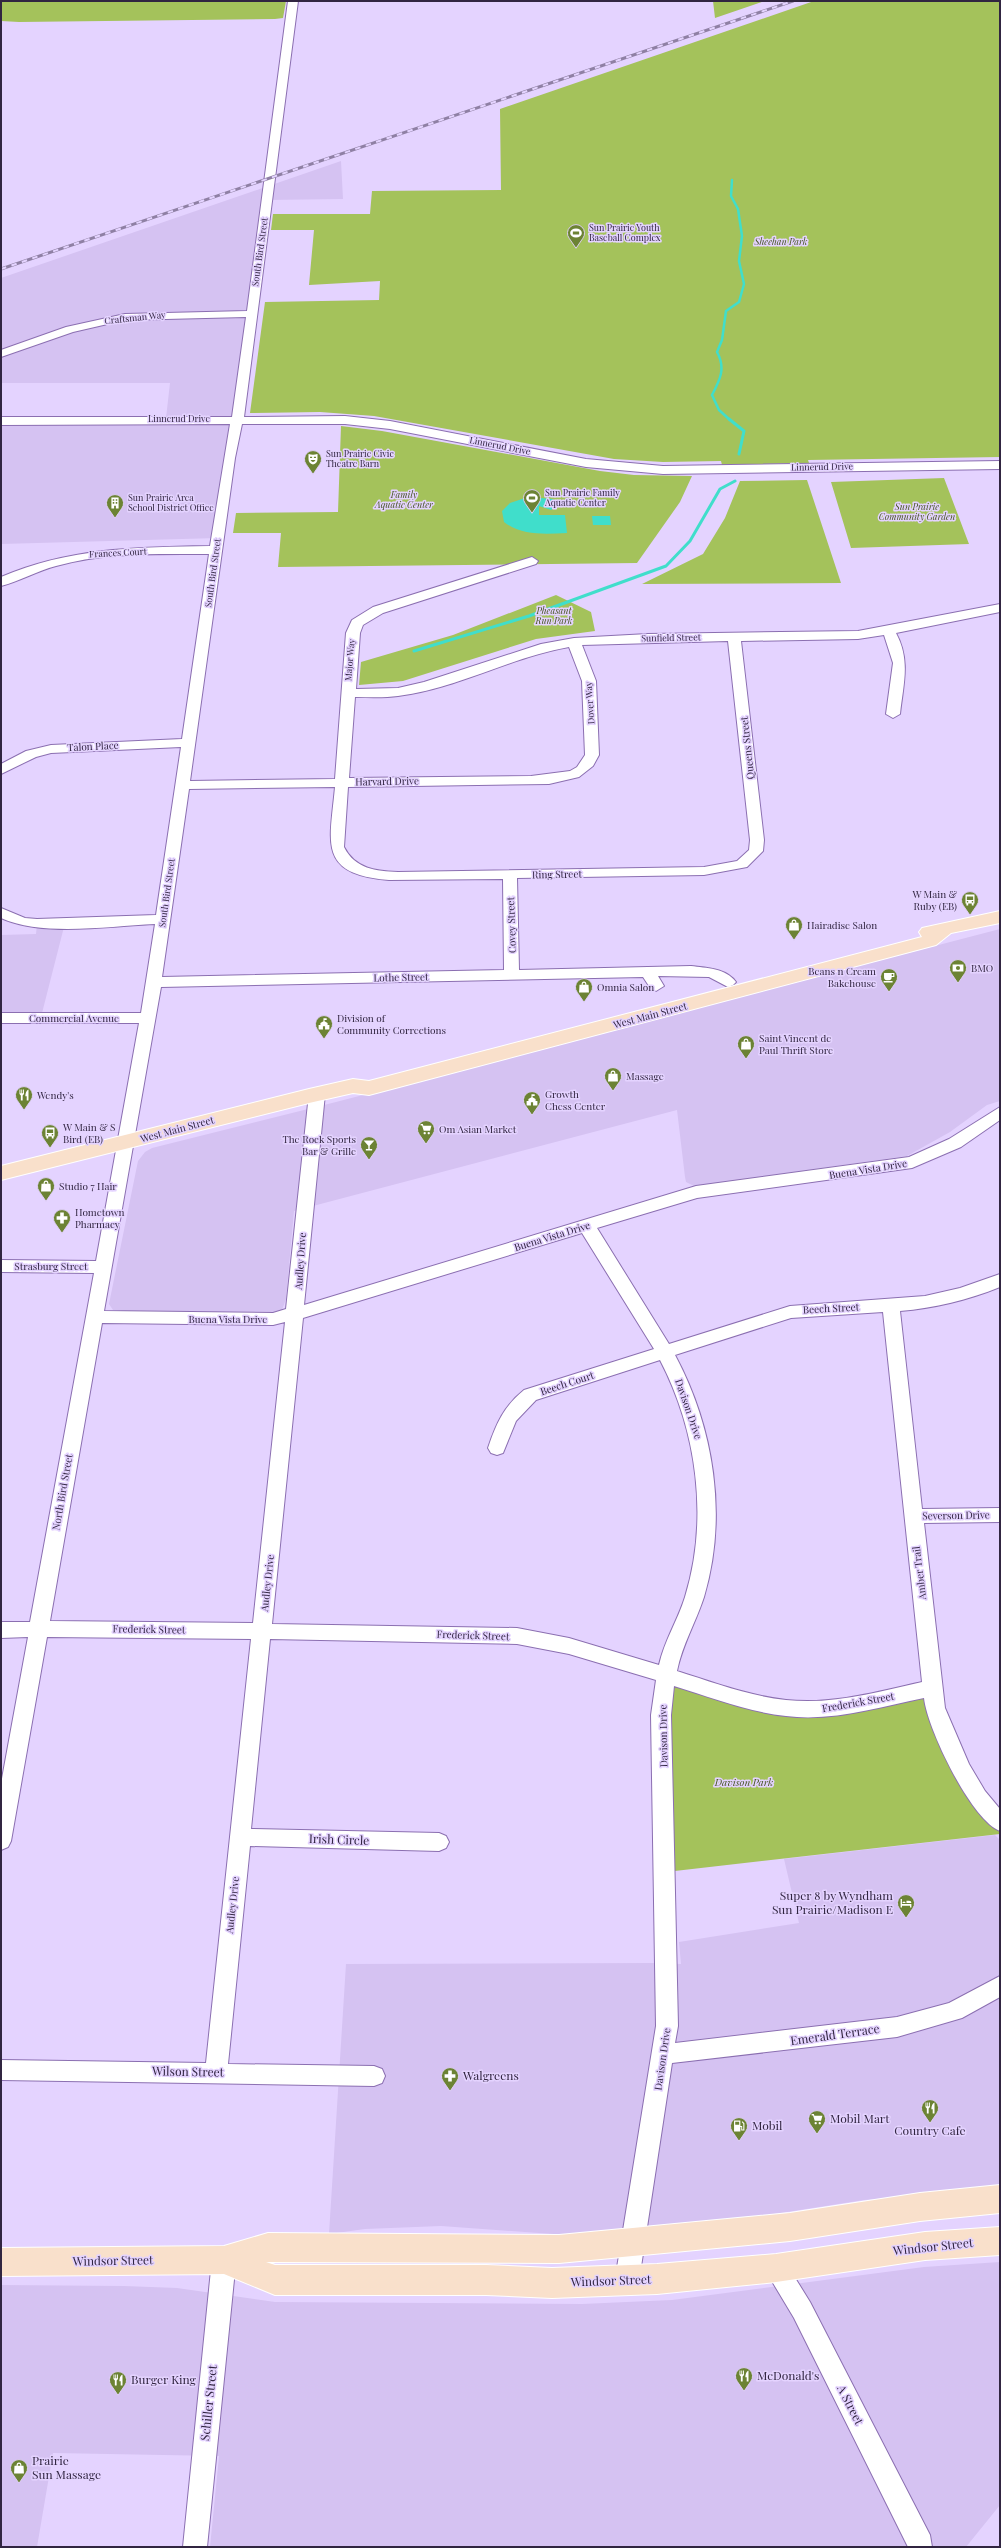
<svg xmlns="http://www.w3.org/2000/svg" width="1001" height="2548" viewBox="0 0 1001 2548" font-family="'Playfair Display',serif">
	<style>
		.built { fill: #d5c2f2 }
		.green { fill: #a4c25b }
		.water { fill: #40decb }
		.lines { fill: none; stroke-linecap: round; stroke-linejoin: round }
		.stream-far1 { stroke: #40decb; stroke-width: 2.5 }
		.stream { stroke: #40decb; stroke-width: 3 }
		.minor-casing { stroke: #8b6fb1; stroke-width: 2 }
		.major-casing { stroke: #fff; stroke-width: 2 }
		.minor { fill: #fff; fill-rule: evenodd }
		.major { fill: #f9e0cb; fill-rule: evenodd }
		.rail-casing { stroke: #8f80a4; stroke-width: 3 }
		.rail { stroke: #e4d3ff; stroke-width: 2; stroke-dasharray: 5.5; stroke-linecap: butt }
		.labels { text-anchor: middle; stroke-width: 3; stroke-linejoin: round; paint-order: stroke }
		.far-poi-label { font-size: 9px; fill: #312541; stroke: #e4d3ff; text-anchor: start }
		.far-park-label { font-size: 9px; font-style: italic; fill: #455420; stroke: #e4d3ff }
		.far-street-label { font-size: 9px; fill: #312541; stroke: #e4d3ff }
		.street-label { font-size: 10px; fill: #312541; stroke: #e4d3ff }
		.poi-label { font-size: 10px; fill: #312541; stroke: #e4d3ff; text-anchor: start }
		.park-label { font-size: 10px; font-style: italic; fill: #455420; stroke: #e4d3ff }
		.near-street-label { font-size: 12px; fill: #312541; stroke: #e4d3ff }
		.near-poi-label { font-size: 12px; fill: #312541; stroke: #e4d3ff; text-anchor: start }
	</style>
	<rect width="100%" height="100%" fill="#e4d3ff"/>
	<path class="built" d="M 341,161 L 343,199 L 267,200 L 218,538 L 1,544 L 1,421 L 166,418 L 170,383 L 1,383 L 1,278 Z
		M 65,923 L 41,1017 L 1,1018 L 1,935 L 36,934 L 37,924 Z
		M 1000,929 L 1000,1101 L 987,1105 L 950,1132 L 907,1156 L 694,1186 L 686,1182 L 685,1177 L 677,1110 L 294,1211 L 286,1299 L 282,1310 L 276,1312 L 122,1311 L 113,1310 L 109,1304 L 138,1161 L 145,1152 L 152,1148 L 336,1102 Z
		M 995,1835 L 1000,1840 L 1000,2189 L 864,2200 L 768,2215 L 580,2236 L 441,2226 L 365,2229 L 329,2234 L 346,1964 L 652,1963 L 681,1964 L 679,1942 L 799,1923 L 784,1859 Z
		M 1000,2262 L 1000,2505 L 966,2547 L 210,2547 L 219,2456 L 53,2453 L 37,2547 L 1,2547 L 1,2285 L 124,2286 L 177,2288 L 275,2302 L 582,2304 L 672,2300 L 924,2267 Z"/>
	<path class="green" d="M 1,1 L 286,1 L 283,18 L 275,19 L 19,22 L 1,21 Z
		M 713,1 L 765,1 L 715,18 Z
		M 814,1 L 1000,1 L 1000,457 L 808,460 L 809,463 L 722,465 L 721,461 L 663,462 L 614,459 L 374,416 L 320,412 L 250,413 L 265,302 L 379,300 L 380,281 L 309,285 L 314,230 L 271,230 L 273,214 L 370,214 L 372,191 L 501,190 L 500,109 Z
		M 341,426 L 382,431 L 600,471 L 634,475 L 692,476 L 680,502 L 637,563 L 278,567 L 281,533 L 233,533 L 236,513 L 338,512 Z
		M 944,478 L 969,544 L 851,548 L 831,482 Z
		M 807,480 L 841,583 L 642,584 L 703,554 L 725,518 L 740,481 Z
		M 556,595 L 591,612 L 595,631 L 536,639 L 403,681 L 359,685 L 361,662 L 453,635 Z
		M 665,1677 L 793,1709 L 933,1688 L 935,1708 L 1000,1822 L 1000,1834 L 666,1872 Z"/>
	<path class="water" d="M 528,497 L 552,499 L 562,503 L 551,510 L 539,506 L 539,515 L 565,515 L 567,533 C 545,534 522,536 504,522 L 502,511 L 510,503 Z
		M 592,516 L 610,516 L 611,525 L 593,525 Z"/>
	<g class="lines">
		<path class="stream-far1" d="M 730,420 L 719,410 L 712,395 C 720,380 726,368 717,352 L 722,340 L 726,311 L 739,302 L 744,284 L 739,261 L 742,236 L 738,209 L 731,196 L 732,180"/>
		<path class="stream" d="M 729,419 L 744,431 L 739,454
			M 414,651 L 529,616 L 666,566 L 690,541 L 720,489 L 735,481"/>
		<g class="minor-casing">
			<path id="minor" d="M 288,1 L 298,1 L 244,417 L 345,416 L 390,421 L 586,459 L 663,466 L 1000,461 L 1000,469 L 663,474 L 586,467 L 390,429 L 345,424 L 242,424 L 235,458 L 190,781 L 335,779 L 346,633 L 352,620 L 373,607 L 532,557 L 538,561 L 536,564 L 383,613 L 363,625 L 360,633 L 356,689 L 398,688 L 424,682 L 541,644 L 574,638 L 648,634 L 858,631 L 1000,604 L 1000,612 L 896,633 C 911,661 903,685 900,714 L 893,718 L 886,714 L 893,663 L 884,635 L 858,639 L 741,641 L 764,840 L 763,851 L 747,867 L 704,875 L 517,878 L 519,970 L 691,966 C 706,968 726,968 736,982 L 733,985 L 728,987 L 709,977 L 658,976 L 664,986 L 656,991 L 651,989 L 643,977 L 161,987 L 104,1311 L 273,1313 L 286,1309 L 309,1094 L 311,1090 L 323,1090 L 325,1094 L 304,1305 L 696,1186 L 909,1157 L 949,1139 L 1000,1107 L 1000,1120 L 961,1147 L 912,1168 L 697,1198 L 597,1228 L 669,1344 L 790,1306 L 925,1296 L 960,1288 L 1000,1274 L 1000,1287 C 968,1300 935,1308 900,1311 L 922,1509 L 1000,1508 L 1000,1522 L 924,1523 L 945,1708 L 969,1764 L 985,1791 L 1000,1809 L 1000,1831 C 971,1820 927,1728 924,1698 C 879,1707 832,1722 786,1716 C 748,1712 710,1697 674,1686 L 671,1715 L 678,2026 L 675,2043 L 897,2017 L 949,2003 L 1000,1976 L 1000,1997 L 962,2018 L 897,2037 L 672,2063 L 639,2280 L 635,2288 L 627,2291 L 619,2288 L 615,2280 L 656,2026 L 651,1715 L 656,1680 L 569,1654 L 517,1644 L 270,1639 L 251,1829 L 439,1833 L 446,1836 L 449,1842 L 446,1848 L 439,1851 L 250,1846 L 228,2064 L 374,2066 L 382,2069 L 385,2076 L 382,2083 L 374,2086 L 1,2080 L 1,2060 L 206,2063 L 251,1639 L 47,1637 L 11,1841 L 8,1847 L 1,1850 L 1,1784 L 28,1637 L 1,1638 L 1,1622 L 30,1622 L 94,1273 L 1,1272 L 1,1260 L 96,1261 L 139,1023 L 1,1023 L 1,1013 L 141,1013 L 155,924 C 109,926 43,937 1,918 L 1,908 L 25,918 L 37,919 L 156,915 L 181,747 L 51,753 L 36,757 L 1,774 L 1,764 L 26,751 L 51,745 L 182,739 L 209,554 C 158,554 105,552 56,566 C 37,571 20,581 1,586 L 1,577 C 68,548 138,547 210,546 L 230,424 L 1,425 L 1,417 L 232,417 L 246,317 L 125,320 L 73,332 L 1,357 L 1,350 L 66,327 L 125,314 L 247,311 ZM 728,641 L 750,840 L 749,850 L 737,861 L 704,867 L 398,872 C 376,871 355,869 344,847 L 348,787 L 549,784 L 579,777 L 593,766 L 599,755 L 596,681 L 582,645 ZM 569,647 L 582,681 L 585,755 L 577,767 L 570,771 L 531,776 L 349,778 L 355,697 C 369,697 384,698 398,696 C 456,689 511,657 569,647 ZM 335,787 C 330,843 317,874 389,880 L 503,879 L 504,970 L 162,977 L 189,789 ZM 582,1233 L 654,1349 L 524,1390 C 504,1406 496,1424 488,1448 L 491,1453 L 497,1455 L 503,1453 L 516,1421 L 536,1400 L 660,1360 C 697,1431 709,1519 685,1597 C 678,1620 664,1641 659,1665 L 569,1638 L 517,1628 L 272,1624 L 303,1318 ZM 883,1312 L 922,1682 C 878,1692 832,1705 786,1700 C 749,1696 712,1682 677,1671 C 682,1645 696,1622 704,1597 C 728,1516 714,1428 675,1355 L 791,1318 ZM 285,1322 L 253,1623 L 50,1621 L 102,1323 L 273,1325 Z
				M 224,2249 L 232,2252 L 236,2260 L 207,2547 L 183,2547 L 212,2260 L 216,2252 Z
				M 776,2257 L 784,2260 L 810,2302 L 930,2535 L 932,2547 L 908,2547 L 794,2318 L 764,2268 L 768,2260 Z"/>
		</g>
		<g class="major-casing">
			<path id="major" d="M 1000,911 L 1000,923 L 951,933 L 936,945 L 369,1095 L 353,1093 L 309,1103 L 1,1180 L 1,1166 L 309,1089 L 353,1079 L 369,1081 L 922,937 L 919,932 L 922,928 Z
				M 1000,2185 L 1000,2213 L 920,2221 L 790,2241 L 559,2263 L 266,2262 L 275,2265 L 486,2265 L 552,2268 L 657,2264 L 776,2254 L 925,2232 L 1000,2227 L 1000,2255 L 925,2260 L 776,2282 L 657,2294 L 552,2298 L 486,2295 L 275,2295 L 224,2274 L 1,2276 L 1,2248 L 224,2246 L 268,2233 L 559,2235 L 790,2213 L 920,2193 Z"/>
		</g>
		<use href="#minor" class="minor"/>
		<use href="#major" class="major"/>
		<g class="rail-casing">
			<path id="rail" d="M 1,269 L 793,1"/>
		</g>
		<use href="#rail" class="rail"/>
	</g>
	<defs>
		<g id="stadium-pin" transform="scale(0.9)"><path d="M0 17L-7.5 6A9.5 9.5 0 1 1 7.5 6Z" fill="#6c8334" stroke="#e4d3ff"/><path d="M0-5a6.5 5 0 1 0 0 10a6.5 5 0 1 0 0-10ZM-3.5-1.8h7v3.6h-7Z" fill="#fff"/></g>
		<g id="theatre-pin" transform="scale(0.9)"><path d="M0 17L-7.5 6A9.5 9.5 0 1 1 7.5 6Z" fill="#6c8334" stroke="#e4d3ff"/><path d="M-5-5.5Q0-4 5-5.5V0Q5 5 0 6Q-5 5-5 0ZM-3.3-2.5H-1v1.5H-3.3ZM1-2.5H3.3v1.5H1ZM-2.8 1Q0 5.5 2.8 1Z" fill="#fff"/></g>
		<g id="building-pin" transform="scale(0.9)"><path d="M0 17L-7.5 6A9.5 9.5 0 1 1 7.5 6Z" fill="#6c8334" stroke="#e4d3ff"/><path d="M-4-6H4V6H1V3H-1V6H-4ZM-2.5-4.3h1.7v1.8h-1.7ZM.8-4.3h1.7v1.8H.8ZM-2.5-1h1.7V.8h-1.7ZM.8-1h1.7V.8H.8Z" fill="#fff"/></g>
		<g id="bus-pin" transform="scale(0.9)"><path d="M0 17L-7.5 6A9.5 9.5 0 1 1 7.5 6Z" fill="#6c8334" stroke="#e4d3ff"/><path d="M-5-6H5V4H4V6H2V4H-2V6H-4V4H-5ZM-3.5-4V0h7V-4ZM-3.5 1.2v1.5H-2V1.2ZM2 1.2v1.5H3.5V1.2Z" fill="#fff"/></g>
		<g id="shop-pin" transform="scale(0.9)"><path d="M0 17L-7.5 6A9.5 9.5 0 1 1 7.5 6Z" fill="#6c8334" stroke="#e4d3ff"/><path d="M-5-2.5h2.3a2.7 3.5 0 0 1 5.4 0H5L5.5 6h-11ZM-1.5-2.5h3a1.5 2.3 0 0 0-3 0Z" fill="#fff"/></g>
		<g id="bank-pin" transform="scale(0.9)"><path d="M0 17L-7.5 6A9.5 9.5 0 1 1 7.5 6Z" fill="#6c8334" stroke="#e4d3ff"/><path d="M-6-4H6V4H-6ZM0-2.3a2.3 2.3 0 1 0 0 4.6a2.3 2.3 0 1 0 0-4.6Z" fill="#fff"/></g>
		<g id="cafe-pin" transform="scale(0.9)"><path d="M0 17L-7.5 6A9.5 9.5 0 1 1 7.5 6Z" fill="#6c8334" stroke="#e4d3ff"/><path d="M-5.5-4.5H6V0H3Q3 3.5 0 3.5H-2.5Q-5.5 3.5-5.5 0ZM3-3.2v2h1.7v-2ZM-6 4.5H4V6H-6Z" fill="#fff"/></g>
		<g id="civic-pin" transform="scale(0.9)"><path d="M0 17L-7.5 6A9.5 9.5 0 1 1 7.5 6Z" fill="#6c8334" stroke="#e4d3ff"/><path d="M-.6-6.5H3V-4.5H.6V-3L4-1V1h2V6H-6V1h2V-1L-.6-3ZM-1.2 2.5V6h2.4V2.5Z" fill="#fff"/></g>
		<g id="restaurant-pin" transform="scale(0.9)"><path d="M0 17L-7.5 6A9.5 9.5 0 1 1 7.5 6Z" fill="#6c8334" stroke="#e4d3ff"/><path d="M-5-6h1v4h1v-4h1v4h1v-4h1v5L-1.5 .5V6h-2V.5L-5-1ZM5-6V6H3V1.5H1.5Q1.5-4 5-6Z" fill="#fff"/></g>
		<g id="supermarket-pin" transform="scale(0.9)"><path d="M0 17L-7.5 6A9.5 9.5 0 1 1 7.5 6Z" fill="#6c8334" stroke="#e4d3ff"/><path d="M-6-5.5h2.5l.6 2H6L4.5 2H-2.5L-4.4-4H-6ZM-1.5 3.2a1.3 1.3 0 1 0 .1 0ZM3 3.2a1.3 1.3 0 1 0 .1 0Z" fill="#fff"/></g>
		<g id="bar-pin" transform="scale(0.9)"><path d="M0 17L-7.5 6A9.5 9.5 0 1 1 7.5 6Z" fill="#6c8334" stroke="#e4d3ff"/><path d="M-6-5H6L.8 .8V4.5H3.5V6h-7V4.5H-.8V.8Z" fill="#fff"/></g>
		<g id="pharmacy-pin" transform="scale(0.9)"><path d="M0 17L-7.5 6A9.5 9.5 0 1 1 7.5 6Z" fill="#6c8334" stroke="#e4d3ff"/><path d="M-2-6h4v4h4v4h-4v4h-4v-4h-4v-4h4Z" fill="#fff"/></g>
		<g id="hotel-pin" transform="scale(0.9)"><path d="M0 17L-7.5 6A9.5 9.5 0 1 1 7.5 6Z" fill="#6c8334" stroke="#e4d3ff"/><path d="M-6-4.5h1.5V1H6V5H4.5V3h-9V5H-6ZM-4 0a1.8 1.8 0 1 1 3.6 0ZM.5 0V-2.5h3Q6-2.5 6 0Z" fill="#fff"/></g>
		<g id="fuel-pin" transform="scale(0.9)"><path d="M0 17L-7.5 6A9.5 9.5 0 1 1 7.5 6Z" fill="#6c8334" stroke="#e4d3ff"/><path d="M-5.5-6h7V0h2V4h1.3V-2.5L3-4.5l.8-.8L6-3V5H2.5V1h-1V6h-7ZM-4.2-4.7v3.2H.2V-4.7Z" fill="#fff"/></g>
	</defs>
	<g fill-rule="evenodd">
		<use href="#stadium-pin" x="576" y="233"/>
		<use href="#theatre-pin" x="313" y="459"/>
		<use href="#stadium-pin" x="532" y="498"/>
		<use href="#building-pin" x="115" y="503"/>
		<use href="#bus-pin" x="970" y="900"/>
		<use href="#shop-pin" x="794" y="925"/>
		<use href="#bank-pin" x="958" y="968"/>
		<use href="#cafe-pin" x="889" y="977"/>
		<use href="#shop-pin" x="584" y="987"/>
		<use href="#civic-pin" x="324" y="1024"/>
		<use href="#shop-pin" x="746" y="1044"/>
		<use href="#shop-pin" x="613" y="1076"/>
		<use href="#restaurant-pin" x="24" y="1095"/>
		<use href="#civic-pin" x="532" y="1100"/>
		<use href="#supermarket-pin" x="426" y="1129"/>
		<use href="#bus-pin" x="50" y="1133"/>
		<use href="#bar-pin" x="369" y="1145"/>
		<use href="#shop-pin" x="46" y="1186"/>
		<use href="#pharmacy-pin" x="62" y="1218"/>
		<use href="#hotel-pin" x="906" y="1903"/>
		<use href="#pharmacy-pin" x="450" y="2076"/>
		<use href="#restaurant-pin" x="930" y="2108"/>
		<use href="#supermarket-pin" x="817" y="2119"/>
		<use href="#fuel-pin" x="739" y="2126"/>
		<use href="#restaurant-pin" x="744" y="2376"/>
		<use href="#restaurant-pin" x="118" y="2380"/>
		<use href="#shop-pin" x="19" y="2468"/>
	</g>
	<g class="labels">
		<g class="far-poi-label">
			<text x="589" y="231">Sun Prairie Youth<tspan x="589" dy="10">Baseball Complex</tspan></text>
			<text x="326" y="457">Sun Prairie Civic<tspan x="326" dy="10">Theatre Barn</tspan></text>
			<text x="545" y="496">Sun Prairie Family<tspan x="545" dy="10">Aquatic Center</tspan></text>
			<text x="128" y="501">Sun Prairie Area<tspan x="128" dy="10">School District Office</tspan></text>
		</g>
		<g class="far-park-label">
			<text x="781" y="245">Sheehan Park</text>
			<text x="404" y="498">Family<tspan x="404" dy="10">Aquatic Center</tspan></text>
			<text x="917" y="510">Sun Prairie<tspan x="917" dy="10">Community Garden</tspan></text>
			<text x="554" y="614">Pheasant<tspan x="554" dy="10">Run Park</tspan></text>
		</g>
		<g class="far-street-label">
			<text transform="translate(260 252) rotate(-82)" y="3">South Bird Street</text>
			<text transform="translate(135 318) rotate(-6)" y="3">Craftsman Way</text>
			<text x="179" y="422">Linnerud Drive</text>
			<text transform="translate(500 446) rotate(11)" y="3">Linnerud Drive</text>
			<text transform="translate(822 467) rotate(-1)" y="3">Linnerud Drive</text>
			<text transform="translate(118 553) rotate(-3)" y="3">Frances Court</text>
			<text transform="translate(213 573) rotate(-82)" y="3">South Bird Street</text>
			<text transform="translate(671 638) rotate(-1)" y="3">Sunfield Street</text>
			<text transform="translate(350 660) rotate(-85)" y="3">Major Way</text>
			<text transform="translate(590 703) rotate(-94)" y="3">Dover Way</text>
			<text transform="translate(167 893) rotate(-82)" y="3">South Bird Street</text>
		</g>
		<g class="street-label">
			<text transform="translate(93 746) rotate(-3)" y="4">Talon Place</text>
			<text transform="translate(747 748) rotate(-96)" y="4">Queens Street</text>
			<text transform="translate(387 781) rotate(-1)" y="4">Harvard Drive</text>
			<text transform="translate(557 874) rotate(-1)" y="4">Ring Street</text>
			<text transform="translate(511 925) rotate(-92)" y="4">Covey Street</text>
			<text transform="translate(401 977) rotate(-1)" y="4">Lothe Street</text>
			<text transform="translate(650 1015) rotate(-15)" y="4">West Main Street</text>
			<text x="74" y="1022">Commercial Avenue</text>
			<text transform="translate(177 1129) rotate(-15)" y="4">West Main Street</text>
			<text transform="translate(868 1169) rotate(-9)" y="4">Buena Vista Drive</text>
			<text transform="translate(552 1236) rotate(-17)" y="4">Buena Vista Drive</text>
			<text transform="translate(300 1261) rotate(-86)" y="4">Audley Drive</text>
			<text x="51" y="1270">Strasburg Street</text>
			<text transform="translate(831 1308) rotate(-3)" y="4">Beech Street</text>
			<text x="228" y="1323">Buena Vista Drive</text>
			<text transform="translate(567 1383) rotate(-18)" y="4">Beech Court</text>
			<text transform="translate(689 1409) rotate(71)" y="4">Davison Drive</text>
			<text transform="translate(62 1492) rotate(-80)" y="4">North Bird Street</text>
			<text transform="translate(956 1515) rotate(-1)" y="4">Severson Drive</text>
			<text transform="translate(919 1573) rotate(-97)" y="4">Amber Trail</text>
			<text transform="translate(267 1583) rotate(-84)" y="4">Audley Drive</text>
			<text transform="translate(149 1629) rotate(1)" y="4">Frederick Street</text>
			<text transform="translate(473 1635) rotate(2)" y="4">Frederick Street</text>
			<text transform="translate(858 1702) rotate(-10)" y="4">Frederick Street</text>
			<text transform="translate(663 1736) rotate(-91)" y="4">Davison Drive</text>
			<text transform="translate(232 1905) rotate(-84)" y="4">Audley Drive</text>
			<text transform="translate(662 2059) rotate(-82)" y="4">Davison Drive</text>
		</g>
		<g class="poi-label">
			<text x="957" y="898" text-anchor="end">W Main &amp;<tspan x="957" dy="12">Ruby (EB)</tspan></text>
			<text x="807" y="929">Hairadise Salon</text>
			<text x="971" y="972">BMO</text>
			<text x="876" y="975" text-anchor="end">Beans n Cream<tspan x="876" dy="12">Bakehouse</tspan></text>
			<text x="597" y="991">Omnia Salon</text>
			<text x="337" y="1022">Division of<tspan x="337" dy="12">Community Corrections</tspan></text>
			<text x="759" y="1042">Saint Vincent de<tspan x="759" dy="12">Paul Thrift Store</tspan></text>
			<text x="626" y="1080">Massage</text>
			<text x="545" y="1098">Growth<tspan x="545" dy="12">Chess Center</tspan></text>
			<text x="37" y="1099">Wendy's</text>
			<text x="63" y="1131">W Main &amp; S<tspan x="63" dy="12">Bird (EB)</tspan></text>
			<text x="439" y="1133">Om Asian Market</text>
			<text x="356" y="1143" text-anchor="end">The Rock Sports<tspan x="356" dy="12">Bar &amp; Grille</tspan></text>
			<text x="59" y="1190">Studio 7 Hair</text>
			<text x="75" y="1216">Hometown<tspan x="75" dy="12">Pharmacy</tspan></text>
		</g>
		<g class="park-label">
			<text x="744" y="1786">Davison Park</text>
		</g>
		<g class="near-street-label">
			<text transform="translate(339 1840) rotate(2)" y="4">Irish Circle</text>
			<text transform="translate(835 2035) rotate(-8)" y="4">Emerald Terrace</text>
			<text transform="translate(188 2072) rotate(1)" y="4">Wilson Street</text>
			<text transform="translate(933 2247) rotate(-6)" y="4">Windsor Street</text>
			<text transform="translate(113 2261) rotate(-1)" y="4">Windsor Street</text>
			<text transform="translate(611 2281) rotate(-2)" y="4">Windsor Street</text>
			<text transform="translate(209 2403) rotate(-84)" y="4">Schiller Street</text>
			<text transform="translate(850 2405) rotate(63)" y="4">A Street</text>
		</g>
		<g class="near-poi-label">
			<text x="893" y="1900" text-anchor="end">Super 8 by Wyndham<tspan x="893" dy="14">Sun Prairie/Madison E</tspan></text>
			<text x="463" y="2080">Walgreens</text>
			<text x="830" y="2123">Mobil Mart</text>
			<text x="752" y="2130">Mobil</text>
			<text x="930" y="2135" text-anchor="middle">Country Cafe</text>
			<text x="757" y="2380">McDonald's</text>
			<text x="131" y="2384">Burger King</text>
			<text x="32" y="2465">Prairie<tspan x="32" dy="14">Sun Massage</tspan></text>
		</g>
	</g>
	<rect width="1001" height="2548" fill="none" stroke="#312541" stroke-width="4"/>
</svg>
